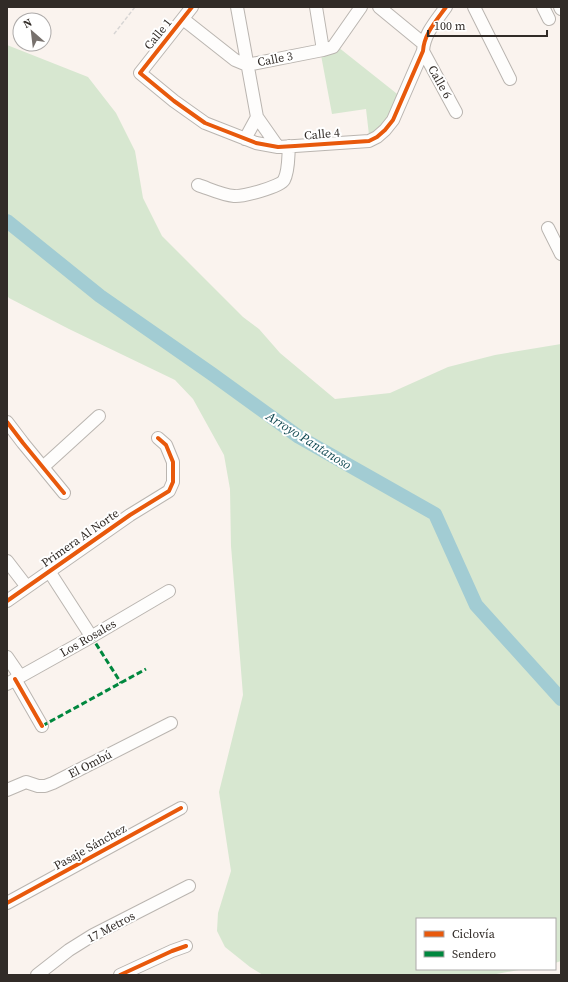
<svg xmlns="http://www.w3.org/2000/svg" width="568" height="982" viewBox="0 0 568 982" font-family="'Source Serif 4',serif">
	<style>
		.green { fill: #d7e7d0 }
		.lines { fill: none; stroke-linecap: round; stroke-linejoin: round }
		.river { stroke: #a2ccd3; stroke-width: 14 }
		.minor-casing { stroke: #bab5b0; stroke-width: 14 }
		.path { stroke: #d7d5d4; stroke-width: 1.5; stroke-dasharray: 4 2; stroke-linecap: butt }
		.minor { stroke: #fefdfc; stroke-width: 12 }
		.quiet { stroke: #00873e; stroke-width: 3; stroke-dasharray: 6 3; stroke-linecap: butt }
		.cycleway-casing { stroke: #fff; stroke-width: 6 }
		.cycleway { stroke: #e8590c; stroke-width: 4 }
		.labels { text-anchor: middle; stroke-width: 4; stroke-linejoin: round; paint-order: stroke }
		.street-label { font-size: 12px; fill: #312b27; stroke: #fff }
		.water-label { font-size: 13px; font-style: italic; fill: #144b54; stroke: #fff }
	</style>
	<rect width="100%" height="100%" fill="#faf3ee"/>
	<path class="green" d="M 7,45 L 88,77 L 116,113 L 135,151 L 143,198 L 162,236 L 243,317 L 259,329 L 280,353 L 335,399 L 390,393 L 448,367 L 495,355 L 561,344 L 561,961 L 555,963 L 555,919 L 417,919 L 417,969 L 524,969 L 491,975 L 263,975 L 250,967 L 225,947 L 217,931 L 218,913 L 231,871 L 219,792 L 243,695 L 231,546 L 230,489 L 224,455 L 193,399 L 175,380 L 69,329 L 9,298 L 7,295 Z
		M 338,47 L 401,97 L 381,130 L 369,135 L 366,109 L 332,114 L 321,55 Z"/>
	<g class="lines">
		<path class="river" d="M 7,221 L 100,296 L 212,374 L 299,437 L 435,514 L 476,605 L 561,699"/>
		<g class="minor-casing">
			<path id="minor" d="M 192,7 L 140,73 L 174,101 L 205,123 L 256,143 L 278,147 L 295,146 L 369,141 L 377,137 L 385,130 L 393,120 L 423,51 C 424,34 436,21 446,7
				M 237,7 L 257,117 L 245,139
				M 316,7 L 323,50
				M 379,7 L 424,44
				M 474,7 L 510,79
				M 543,7 L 549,19
				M 560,7 L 561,9
				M 183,19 L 235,60 L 247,65 L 323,50 L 333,47 L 361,7
				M 423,51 L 456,112
				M 257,117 L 278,147
				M 198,185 C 210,189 222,195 234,196 C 242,197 280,187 284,180 C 289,171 288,157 289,146
				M 548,228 L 561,254
				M 7,422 L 23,443 L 64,493
				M 43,467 L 99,416
				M 7,561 L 27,587
				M 49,571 L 91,636
				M 7,601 L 130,515 L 169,491 L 173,482 L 173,462 L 166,445 L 158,438
				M 7,657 L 20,676
				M 15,679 L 42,726
				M 7,684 L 84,641 L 169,591
				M 7,790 L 26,782 L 38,786 L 45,786 L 53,783 L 171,723
				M 7,903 L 181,808
				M 37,975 L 69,950 L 93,935 L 189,886
				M 120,975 L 172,951 L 186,946"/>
		</g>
		<path class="path" d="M 114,34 L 135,7"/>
		<use href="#minor" class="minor"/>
		<path class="quiet" d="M 91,636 L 121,683
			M 42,726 L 146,669"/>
		<g class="cycleway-casing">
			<path id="cycleway" d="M 192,7 L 140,73 L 174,101 L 205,123 L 256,143 L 278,147 L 295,146 L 369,141 L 377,137 L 385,130 L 393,120 L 423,51 C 424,34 436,21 446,7
				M 7,422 L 23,443 L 64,493
				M 7,601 L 130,515 L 169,491 L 173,482 L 173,462 L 166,445 L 158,438
				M 15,679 L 42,726
				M 7,903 L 181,808
				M 120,975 L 172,951 L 186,946"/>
		</g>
		<use href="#cycleway" class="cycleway"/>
	</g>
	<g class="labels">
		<g class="street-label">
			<text transform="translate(158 34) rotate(-51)" y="4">Calle 1</text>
			<text transform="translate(275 59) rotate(-11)" y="4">Calle 3</text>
			<text transform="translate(440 82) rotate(61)" y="4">Calle 6</text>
			<text transform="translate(322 134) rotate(-5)" y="4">Calle 4</text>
			<text transform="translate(80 538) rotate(-35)" y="4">Primera Al Norte</text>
			<text transform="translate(88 638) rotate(-30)" y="4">Los Rosales</text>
			<text transform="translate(90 764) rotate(-27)" y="4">El Ombú</text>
			<text transform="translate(90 847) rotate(-29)" y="4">Pasaje Sánchez</text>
			<text transform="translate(111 927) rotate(-28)" y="4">17 Metros</text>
		</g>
		<g class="water-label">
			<text transform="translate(309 440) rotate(32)" y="5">Arroyo Pantanoso</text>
		</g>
	</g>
	<rect width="568" height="982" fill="none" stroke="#312b27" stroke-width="16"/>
	<rect x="416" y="918" width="140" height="52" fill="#ffffff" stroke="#adaaa9"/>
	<rect x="424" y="931" width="20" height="6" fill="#e8590c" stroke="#adaaa9"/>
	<text x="452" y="938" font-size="12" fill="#312b27">Ciclovía</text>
	<rect x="424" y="951" width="20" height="6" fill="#00873e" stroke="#adaaa9"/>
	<text x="452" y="958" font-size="12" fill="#312b27">Sendero</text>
	<g transform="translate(32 32) rotate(332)"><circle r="19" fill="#ffffff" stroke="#adaaa9"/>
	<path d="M0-3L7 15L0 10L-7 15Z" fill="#77716d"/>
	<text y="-6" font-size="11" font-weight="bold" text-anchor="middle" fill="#312b27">N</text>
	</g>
	<path d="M428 30v6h119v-6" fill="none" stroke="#312b27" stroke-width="2"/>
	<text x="434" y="30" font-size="12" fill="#312b27" stroke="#ffffff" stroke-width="3" paint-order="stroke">100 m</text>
</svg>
